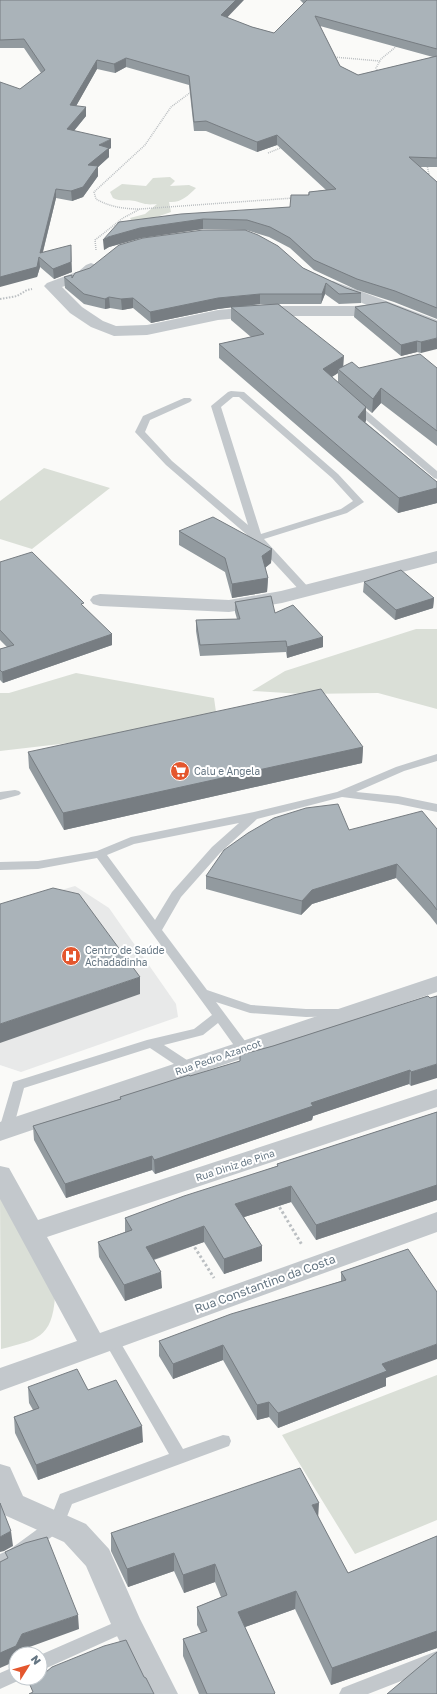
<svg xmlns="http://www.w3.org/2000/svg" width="437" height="1694" viewBox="0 0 437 1694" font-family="'Golos Text',sans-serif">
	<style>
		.built { fill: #e8e9e9 }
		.green { fill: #dadfd7 }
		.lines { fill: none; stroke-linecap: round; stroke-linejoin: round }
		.path-far2 { stroke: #bbbfc2; stroke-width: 1.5; stroke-dasharray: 1 1; stroke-linecap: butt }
		.path-far1 { stroke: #bbbfc2; stroke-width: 2; stroke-dasharray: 1.5 1.5; stroke-linecap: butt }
		.path { stroke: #bbbfc2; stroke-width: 3; stroke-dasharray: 2.5 2.5; stroke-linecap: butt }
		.service { fill: #c3c8cc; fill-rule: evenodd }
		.minor { fill: #c3c8cc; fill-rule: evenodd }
		.wall { fill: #929a9f; fill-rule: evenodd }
		.shaded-wall { fill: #777d82 }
		.building { fill: #aab3b9; stroke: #777d82 }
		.labels { text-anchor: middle; stroke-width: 4; stroke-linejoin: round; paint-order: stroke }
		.poi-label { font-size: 10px; fill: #657683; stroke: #fff; text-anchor: start }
		.street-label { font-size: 10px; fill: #657683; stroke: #fff }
		.near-street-label { font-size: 12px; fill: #657683; stroke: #fff }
	</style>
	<rect width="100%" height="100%" fill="#fafaf8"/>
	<path class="built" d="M 75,886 L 109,908 L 176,1004 L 178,1017 L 21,1072 L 0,1065 L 0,908 Z"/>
	<path class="green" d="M 170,177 L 175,181 L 170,186 L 189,185 L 196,188 C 188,196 181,203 169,202 L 171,212 L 142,222 L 132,222 L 130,218 L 145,214 L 157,204 C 146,205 145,204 135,201 C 127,199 121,202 113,198 L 110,192 L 122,184 L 146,186 L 153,178 Z
		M 44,468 L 110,488 L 32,549 L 0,539 L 0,501 Z
		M 416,629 L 437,629 L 437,709 L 378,693 L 303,694 L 252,691 L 285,671 Z
		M 76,673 L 214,698 L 216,712 L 86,741 L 0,751 L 0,693 L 9,693 Z
		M 0,1197 L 55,1297 C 52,1338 37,1340 1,1349 Z
		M 437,1375 L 437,1520 L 355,1554 L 282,1435 Z"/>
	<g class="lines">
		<path class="path-far2" d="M 333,57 L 380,61
			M 378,72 L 376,68 L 381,59 L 398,45
			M 268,153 L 283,147
			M 427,165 L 430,179
			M 140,209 C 124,209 110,207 96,199 L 94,192 L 145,145 L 171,107 L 191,92
			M 96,250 L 95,240 L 123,218 L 140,209 L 293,198"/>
		<path class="path-far1" d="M 0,299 L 17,296 L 27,290 L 32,289"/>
		<path class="path" d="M 277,1203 L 302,1245
			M 192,1243 L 214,1278"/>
		<path class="service" d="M 231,391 L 244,392 L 338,474 L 364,502 L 347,513 L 264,539 L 310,589 L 311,591 L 310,593 L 302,593 L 253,540 L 166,465 L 135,432 L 143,416 L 184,398 L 190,398 L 192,400 L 190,402 L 150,420 L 145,432 L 172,461 L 248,525 L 211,406 L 228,392 ZM 233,397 L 239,397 L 332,478 L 353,501 L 341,509 L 261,534 L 221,407 Z
			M 354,402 L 357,403 L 437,471 L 437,479 L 434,478 L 351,407 L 349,405 Z
			M 437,754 L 437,761 L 404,771 L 356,792 L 398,796 L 437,804 L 437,812 L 398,804 L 342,797 L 257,819 L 220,853 L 181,897 L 162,930 L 207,990 L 251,1005 L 306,1009 L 341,1009 L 346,1010 L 348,1013 L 346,1016 L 306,1017 L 250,1013 L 216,1002 L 248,1045 L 250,1048 L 248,1051 L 243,1053 L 238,1051 L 218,1023 L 203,1035 L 164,1045 L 193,1064 L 195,1067 L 193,1070 L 188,1072 L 183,1070 L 150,1048 L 24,1088 L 13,1129 L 11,1132 L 6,1134 L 1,1132 L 0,1126 L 13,1082 L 147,1040 L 194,1029 L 212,1015 L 97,858 L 38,869 L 0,870 L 0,862 L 38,861 L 97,851 L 131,837 L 254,812 L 337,792 L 396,767 ZM 239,823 L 212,847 L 172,892 L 155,920 L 107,855 L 134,844 Z
			M 15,790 L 19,791 L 21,793 L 19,795 L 0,800 L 0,792 Z
			M 111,1333 L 116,1335 L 183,1449 L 223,1435 L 229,1436 L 231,1441 L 229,1446 L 72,1504 L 62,1529 L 21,1560 L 0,1568 L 0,1554 L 9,1550 L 50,1520 L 60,1494 L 169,1454 L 103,1339 L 106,1335 Z
			M 127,1617 L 133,1619 L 136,1624 L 133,1629 L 40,1671 L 40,1655 Z
			M 437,1651 L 437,1667 L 368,1694 L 339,1694 L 342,1688 Z
			M 16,1666 L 16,1678 L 23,1678 L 22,1679 L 0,1689 L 0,1673 Z"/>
		<path class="minor" d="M 91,263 L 96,265 L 99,268 L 89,277 L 62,287 L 82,307 L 103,321 L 116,326 L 147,325 L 218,310 L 260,306 L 354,306 L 367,305 L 328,289 L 325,286 L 328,283 L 333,281 L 437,320 L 437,331 L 385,311 L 354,316 L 260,316 L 218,320 L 147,335 L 114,336 L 91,327 L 70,313 L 44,286 L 47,283 L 79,271 L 86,265 Z
			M 437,551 L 437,563 L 282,603 L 229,612 L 100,606 L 93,604 L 90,600 L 93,596 L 100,594 L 229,600 L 281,591 Z
			M 437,976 L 437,992 L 0,1141 L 0,1122 Z
			M 437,1089 L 437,1107 L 47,1237 L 100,1333 L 437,1212 L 437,1232 L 0,1391 L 0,1368 L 77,1341 L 0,1199 L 0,1166 L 9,1168 L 38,1220 Z
			M 0,1464 L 10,1467 L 23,1496 L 86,1524 L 109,1549 L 140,1619 L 178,1694 L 146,1694 L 111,1624 L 86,1566 L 64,1542 L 0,1513 Z"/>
	</g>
	<path class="wall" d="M 0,0 L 227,18 L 252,27 L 274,33 L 304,4 L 300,0 L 437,0 L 437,167 L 420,167 L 437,182 L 437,319 L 394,302 L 357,290 L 314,270 L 290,248 L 269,237 L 246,230 L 203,229 L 141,238 L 109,247 L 104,250 L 119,222 L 290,207 L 308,195 L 309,192 L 326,190 L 277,145 L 257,152 L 206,131 L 194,131 L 189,85 L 126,67 L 115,73 L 97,69 L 76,106 L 86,116 L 74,131 L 111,148 L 109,149 L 109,157 L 98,167 L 98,176 L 83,197 L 72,201 L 56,198 L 43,252 L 72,272 L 54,279 L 40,267 L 37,277 L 20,89 L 41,73 L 24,48 L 0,48 ZM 320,26 L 433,57 L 358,75 L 340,66 Z
		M 303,268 L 346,288 L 361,293 L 361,303 L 339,304 L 325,294 L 321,304 L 279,304 L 343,366 L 359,368 L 437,368 L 437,446 L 381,403 L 372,413 L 366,408 L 366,421 L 365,422 L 437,482 L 437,503 L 398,513 L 219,358 L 219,344 L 251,337 L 231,320 L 231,307 L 218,309 L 151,323 L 133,308 L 122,310 L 110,308 L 105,309 L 84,304 L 65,288 L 64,277 L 72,278 ZM 260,304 L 269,304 L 246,306 ZM 338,373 L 338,382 L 332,377 Z
		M 355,307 L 437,322 L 421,353 L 417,352 L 401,356 L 354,317 Z
		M 179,531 L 272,549 L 271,563 L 265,568 L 268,578 L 267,592 L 232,598 L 225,572 L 179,545 Z
		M 0,562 L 112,634 L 112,645 L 3,683 L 0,680 L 0,649 L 7,647 L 0,640 Z
		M 364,582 L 434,598 L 433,608 L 395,620 L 363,592 Z
		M 235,602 L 275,613 L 323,637 L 323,647 L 287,658 L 286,652 L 200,656 L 196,631 L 196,620 L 237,619 L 235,612 Z
		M 363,747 L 362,763 L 64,830 L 29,768 L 28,752 Z
		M 437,829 L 437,925 L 430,916 L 396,878 L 312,904 L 301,915 L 206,889 L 206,876 L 349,830 Z
		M 428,996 L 411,1086 L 409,1084 L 313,1116 L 312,1120 L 155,1174 L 152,1170 L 66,1198 L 34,1140 L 33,1126 L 120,1099 L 120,1097 L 240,1061 L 240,1055 L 273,1046 Z
		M 437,1112 L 437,1200 L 316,1240 L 291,1202 L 244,1217 L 262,1246 L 262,1261 L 224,1274 L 204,1242 L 154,1260 L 162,1288 L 125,1301 L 99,1257 L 98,1242 L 125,1232 L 125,1218 L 277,1166 L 277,1164 Z
		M 408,1249 L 386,1378 L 386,1386 L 278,1428 L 269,1417 L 257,1420 L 223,1360 L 173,1379 L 159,1356 L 159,1341 L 341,1281 L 341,1272 Z
		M 28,1387 L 88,1390 L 143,1442 L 38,1480 L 15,1433 L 14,1417 L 33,1410 L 29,1403 Z
		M 318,1517 L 348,1573 L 437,1536 L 437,1648 L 331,1685 L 295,1609 L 245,1627 L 275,1694 L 199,1694 L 183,1656 L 183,1639 L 201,1633 L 197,1625 L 197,1607 L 221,1597 L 215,1582 L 184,1593 L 174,1571 L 128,1587 L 111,1551 L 111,1533 Z"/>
	<path class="shaded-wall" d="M 236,0 L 244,0 L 221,24 L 221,15 Z
		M 126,58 L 126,67 L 115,73 L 114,64 Z
		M 97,60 L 97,69 L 71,115 L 70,105 Z
		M 86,107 L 86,116 L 67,139 L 67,129 Z
		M 277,135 L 277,145 L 257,152 L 257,142 Z
		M 111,139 L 111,148 L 109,149 L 109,157 L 98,167 L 98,176 L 83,197 L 72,201 L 71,191 L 88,165 L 99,145 Z
		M 56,189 L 56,198 L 41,259 L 40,253 Z
		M 203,219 L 203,229 L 141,238 L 109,247 L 104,250 L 103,240 L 108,237 L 140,228 Z
		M 71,245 L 72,272 L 54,279 L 53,269 Z
		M 39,257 L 40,267 L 37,277 L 0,287 L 0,277 Z
		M 326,283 L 325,294 L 321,304 L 322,294 Z
		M 260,294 L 260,304 L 218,309 L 151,323 L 150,312 L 218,298 Z
		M 109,297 L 110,308 L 105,309 L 105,299 Z
		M 133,298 L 133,308 L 122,310 L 121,299 Z
		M 437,338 L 437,349 L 421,353 L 421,342 Z
		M 417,341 L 417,352 L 401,356 L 401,345 Z
		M 344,356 L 343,370 L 338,369 L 338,373 L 322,383 L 323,369 Z
		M 381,388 L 381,403 L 372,413 L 373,399 Z
		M 366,407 L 366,421 L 358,431 L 358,417 Z
		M 437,488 L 437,503 L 398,513 L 399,498 Z
		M 272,549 L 271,563 L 262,570 L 262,556 Z
		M 268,578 L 267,592 L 232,598 L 232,584 Z
		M 434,598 L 433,608 L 395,620 L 396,610 Z
		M 112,634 L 112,645 L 3,683 L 2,672 Z
		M 323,637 L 323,647 L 287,658 L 287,647 Z
		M 363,747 L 362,763 L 64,830 L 63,813 Z
		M 397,864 L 396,878 L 312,904 L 301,915 L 302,901 L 312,890 Z
		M 140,977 L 140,994 L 0,1043 L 0,1024 Z
		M 437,1064 L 437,1078 L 411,1086 L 411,1072 Z
		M 410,1070 L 409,1084 L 313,1116 L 312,1120 L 155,1174 L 154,1160 L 311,1103 Z
		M 152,1156 L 152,1170 L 66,1198 L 65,1184 Z
		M 437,1185 L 437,1200 L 316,1240 L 316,1225 Z
		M 291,1186 L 291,1202 L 235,1220 L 235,1204 Z
		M 204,1226 L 204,1242 L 146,1262 L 146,1247 Z
		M 262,1246 L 262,1261 L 224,1274 L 224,1259 Z
		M 161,1272 L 162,1288 L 125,1301 L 124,1285 Z
		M 437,1344 L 437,1359 L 386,1378 L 386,1386 L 278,1428 L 278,1413 L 382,1364 Z
		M 223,1345 L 223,1360 L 173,1379 L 173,1364 Z
		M 269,1402 L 269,1417 L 257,1420 L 257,1405 Z
		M 142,1426 L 143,1442 L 38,1480 L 36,1465 Z
		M 319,1503 L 318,1520 L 312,1505 Z
		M 11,1531 L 13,1546 L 4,1551 L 0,1552 L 0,1537 Z
		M 174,1553 L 174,1571 L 128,1587 L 127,1569 Z
		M 215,1564 L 215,1582 L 184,1593 L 183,1575 Z
		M 296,1591 L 295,1609 L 237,1630 L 238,1612 Z
		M 78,1615 L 79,1629 L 24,1649 L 21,1654 L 16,1654 L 16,1661 L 0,1668 L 0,1653 L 22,1634 Z
		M 437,1631 L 437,1648 L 331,1685 L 332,1668 Z"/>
	<path class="building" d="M 0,0 L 236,0 L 221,15 L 252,27 L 274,33 L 307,0 L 437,0 L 437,49 L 315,16 L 340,66 L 358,75 L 437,56 L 437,158 L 409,157 L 437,182 L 437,308 L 395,291 L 357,279 L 314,260 L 290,238 L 270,227 L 247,220 L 203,219 L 140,228 L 108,237 L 103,240 L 119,222 L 181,214 L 290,207 L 291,195 L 309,195 L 309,192 L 336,189 L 277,135 L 257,142 L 206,121 L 194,122 L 189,76 L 126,58 L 114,64 L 97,60 L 70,105 L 86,107 L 67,129 L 111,139 L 99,145 L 109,148 L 88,165 L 98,166 L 83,187 L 71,191 L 56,189 L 40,253 L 71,245 L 71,262 L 53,269 L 39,257 L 37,267 L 0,277 L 0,82 L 20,89 L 45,70 L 24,39 L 0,40 Z
		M 203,230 L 245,230 L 258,235 L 278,246 L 303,268 L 346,288 L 361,293 L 339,294 L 326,283 L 322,294 L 260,294 L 218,298 L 150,312 L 133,298 L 121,299 L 109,297 L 105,299 L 84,294 L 64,277 L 72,275 L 72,278 L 75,273 L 90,268 L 119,245 L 143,238 Z
		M 386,302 L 437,322 L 437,338 L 421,342 L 417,341 L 401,345 L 355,307 Z
		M 278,304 L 344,356 L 323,369 L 366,407 L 358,417 L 437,482 L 437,488 L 399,498 L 219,344 L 264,334 L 231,307 Z
		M 420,354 L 437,368 L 437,431 L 381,388 L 373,399 L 338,369 L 352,362 L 359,368 Z
		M 213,517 L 272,549 L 262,556 L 268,578 L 232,584 L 225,558 L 179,531 Z
		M 32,552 L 84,603 L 81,604 L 112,634 L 2,672 L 0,670 L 0,649 L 14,645 L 0,630 L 0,562 Z
		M 401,570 L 434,598 L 396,610 L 364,582 Z
		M 271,596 L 275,613 L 293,605 L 323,637 L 287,647 L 286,641 L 200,645 L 196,620 L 240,619 L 235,602 Z
		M 321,689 L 363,747 L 63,813 L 28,752 Z
		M 338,804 L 349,830 L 422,811 L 437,829 L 437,910 L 431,902 L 397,864 L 312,890 L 302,901 L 206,876 L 224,850 L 248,833 L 274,818 L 306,808 Z
		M 53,888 L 79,894 L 140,977 L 0,1024 L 0,904 Z
		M 428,996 L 430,998 L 437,996 L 437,1064 L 411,1072 L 410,1070 L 311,1103 L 313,1106 L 154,1160 L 152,1156 L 65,1184 L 33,1126 L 121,1099 L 120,1097 L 189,1075 L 190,1076 L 240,1061 L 240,1055 L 273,1046 Z
		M 437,1112 L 437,1185 L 316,1225 L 291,1186 L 235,1204 L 262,1246 L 224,1259 L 204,1226 L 146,1247 L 161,1272 L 124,1285 L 98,1242 L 132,1230 L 125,1218 L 184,1196 L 278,1166 L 277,1164 Z
		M 408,1249 L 437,1292 L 437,1344 L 382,1364 L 387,1371 L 278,1413 L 269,1402 L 257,1405 L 223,1345 L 173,1364 L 159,1341 L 231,1314 L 346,1280 L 341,1272 Z
		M 77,1369 L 88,1390 L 116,1380 L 142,1426 L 36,1465 L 14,1417 L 39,1408 L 28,1387 Z
		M 300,1468 L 319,1503 L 312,1505 L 348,1573 L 437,1536 L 437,1631 L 332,1668 L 296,1591 L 238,1612 L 275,1693 L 274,1694 L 207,1694 L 183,1639 L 207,1631 L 197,1607 L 227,1595 L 215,1564 L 183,1575 L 174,1553 L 127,1569 L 111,1533 Z
		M 0,1503 L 11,1531 L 0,1537 Z
		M 47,1537 L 78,1615 L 22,1634 L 16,1646 L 0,1653 L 0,1562 L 8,1558 L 5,1552 L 25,1543 Z
		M 126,1640 L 144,1677 L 146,1678 L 154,1694 L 29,1694 L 33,1692 L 30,1685 L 39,1678 L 40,1678 L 40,1677 L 52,1667 L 104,1646 Z
		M 437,1652 L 437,1694 L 387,1694 Z"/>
	<defs>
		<g id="supermarket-disc" transform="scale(1)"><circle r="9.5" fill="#e4572e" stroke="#fff"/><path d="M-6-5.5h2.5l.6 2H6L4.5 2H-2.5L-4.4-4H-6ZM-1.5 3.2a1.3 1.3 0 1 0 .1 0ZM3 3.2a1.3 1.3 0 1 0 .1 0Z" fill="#fff"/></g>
		<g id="hospital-disc" transform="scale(1)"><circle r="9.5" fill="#e4572e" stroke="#fff"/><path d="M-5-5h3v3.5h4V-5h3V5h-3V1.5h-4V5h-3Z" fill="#fff"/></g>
	</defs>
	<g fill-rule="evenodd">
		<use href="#supermarket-disc" x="180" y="771"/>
		<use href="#hospital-disc" x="71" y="956"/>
	</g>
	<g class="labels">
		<g class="poi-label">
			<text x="194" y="775">Calu e Angela</text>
			<text x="85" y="954">Centro de Saúde<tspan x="85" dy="12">Achadadinha</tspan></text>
		</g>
		<g class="street-label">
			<text transform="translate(218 1057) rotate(-19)" y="4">Rua Pedro Azancot</text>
			<text transform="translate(235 1165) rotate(-18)" y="4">Rua Diniz de Pina</text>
		</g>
		<g class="near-street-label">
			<text transform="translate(265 1284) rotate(-20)" y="4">Rua Constantino da Costa</text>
		</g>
	</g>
	<g transform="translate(28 1666) rotate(53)"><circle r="19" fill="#ffffff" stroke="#c1c8cd"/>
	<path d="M0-3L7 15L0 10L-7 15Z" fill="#e4572e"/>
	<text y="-6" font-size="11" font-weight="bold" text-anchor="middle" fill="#657683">N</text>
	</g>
</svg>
